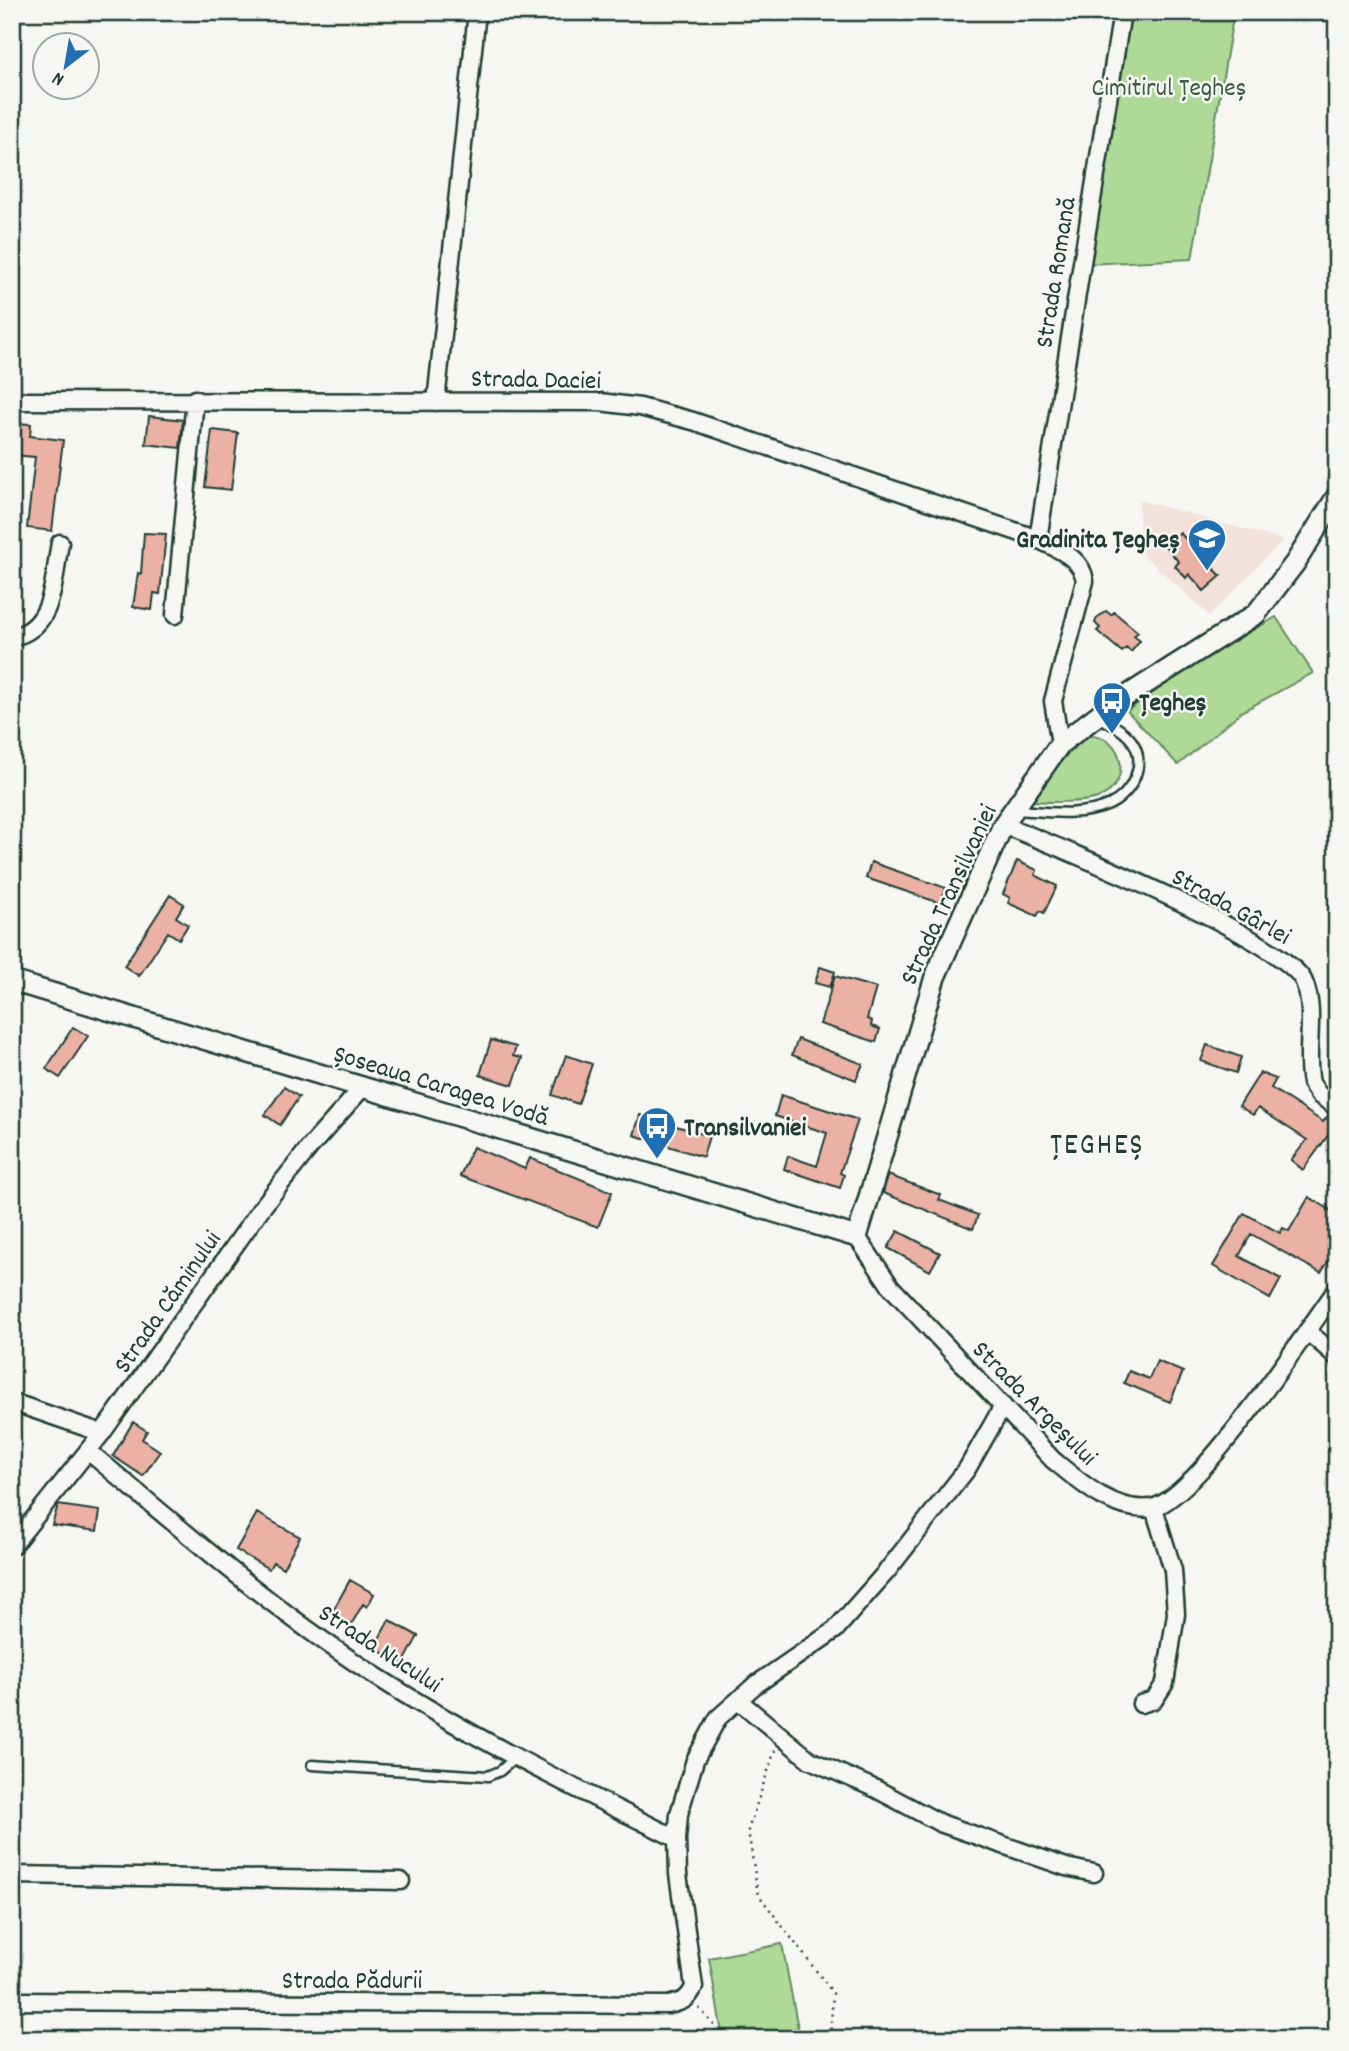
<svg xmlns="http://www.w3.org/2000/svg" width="1349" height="2051" viewBox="0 0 1349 2051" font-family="Dekko,sans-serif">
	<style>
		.built { fill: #f3e1db }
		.green { fill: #aed996; stroke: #668b65; stroke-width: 2 }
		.building { fill: #ebb1a5; stroke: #1f3d34; stroke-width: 2 }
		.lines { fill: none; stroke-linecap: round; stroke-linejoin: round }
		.service-casing { stroke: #1f3d34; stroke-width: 13 }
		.minor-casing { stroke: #1f3d34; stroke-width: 21 }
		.tertiary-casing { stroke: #1f3d34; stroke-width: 24 }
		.path { stroke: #1f3d34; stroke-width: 2.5; stroke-dasharray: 2 5; stroke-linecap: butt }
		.service { stroke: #f6f6f2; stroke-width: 8 }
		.minor { stroke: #f6f6f2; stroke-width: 16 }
		.tertiary { stroke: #f6f6f2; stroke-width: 19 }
		.labels { text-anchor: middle; stroke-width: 5; stroke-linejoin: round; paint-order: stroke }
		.park-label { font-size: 26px; fill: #3c5c48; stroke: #f6f6f2 }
		.street-label { font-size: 26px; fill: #1f3d34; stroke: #f6f6f2 }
		.poi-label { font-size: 26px; font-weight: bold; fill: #1f3d34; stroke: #f6f6f2; text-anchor: start }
		.quarter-label { font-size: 30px; letter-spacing: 2px; fill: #1f3d34; stroke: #f6f6f2 }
	</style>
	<rect width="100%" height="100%" fill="#f6f6f2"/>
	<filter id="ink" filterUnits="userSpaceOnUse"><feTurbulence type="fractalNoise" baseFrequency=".0143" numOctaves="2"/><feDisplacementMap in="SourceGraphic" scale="14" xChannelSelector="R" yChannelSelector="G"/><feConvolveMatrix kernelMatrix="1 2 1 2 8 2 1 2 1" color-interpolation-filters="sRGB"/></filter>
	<g filter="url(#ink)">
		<path class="built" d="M 1139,500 L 1283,540 L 1210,616 L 1140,552 Z"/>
		<path class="green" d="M 1129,12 L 1234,12 L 1192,259 L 1086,264 Z
			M 1276,617 L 1313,673 L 1241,712 L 1178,765 L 1127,711 L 1195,663 Z
			M 1089,735 C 1125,735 1132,784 1100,797 C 1087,803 1043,803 1028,800 L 1051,769 Z
			M 782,1944 L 800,2039 L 723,2039 L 709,1958 Z"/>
		<path class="building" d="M 149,416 L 183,420 L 180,448 L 146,444 Z
			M 12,423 L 31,424 L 30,436 L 63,440 L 52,531 L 27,528 L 35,457 L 12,455 Z
			M 212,430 L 238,433 L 231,490 L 205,487 Z
			M 144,533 L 166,534 L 160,594 L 154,593 L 152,610 L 133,607 L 138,573 L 141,574 Z
			M 1180,533 L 1196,550 L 1201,546 L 1211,556 L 1207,561 L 1221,576 L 1204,591 L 1189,574 L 1186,578 L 1175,566 L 1179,562 L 1165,546 Z
			M 1106,611 L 1111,615 L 1114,612 L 1138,632 L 1134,636 L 1140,641 L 1131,652 L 1126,648 L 1122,652 L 1097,631 L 1100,628 L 1095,623 L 1097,618 Z
			M 1017,861 L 1037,870 L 1035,875 L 1057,886 L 1044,913 L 1040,911 L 1037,916 L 1008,903 L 1010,898 L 1003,894 Z
			M 871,862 L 946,888 L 940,903 L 866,878 Z
			M 170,895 L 184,904 L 176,917 L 188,925 L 179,939 L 168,932 L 139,976 L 124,966 Z
			M 820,967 L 835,972 L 830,987 L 815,983 Z
			M 835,976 L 876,988 L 867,1019 L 872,1021 L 871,1026 L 880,1029 L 876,1042 L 820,1024 Z
			M 73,1027 L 88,1036 L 60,1078 L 46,1069 Z
			M 798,1039 L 863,1064 L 856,1080 L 792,1055 Z
			M 491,1040 L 516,1047 L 513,1056 L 522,1058 L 513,1085 L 480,1075 Z
			M 1207,1045 L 1241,1057 L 1236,1073 L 1201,1061 Z
			M 566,1055 L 592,1064 L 578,1104 L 552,1095 Z
			M 1260,1073 L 1276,1079 L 1271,1088 L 1323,1122 L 1328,1116 L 1337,1123 L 1303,1170 L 1291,1160 L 1307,1140 L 1258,1108 L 1253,1115 L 1239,1106 Z
			M 284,1087 L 299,1097 L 280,1125 L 265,1115 Z
			M 781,1095 L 858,1120 L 840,1173 L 844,1175 L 840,1188 L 784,1169 L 788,1156 L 817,1166 L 827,1133 L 775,1116 Z
			M 640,1115 L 709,1136 L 703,1157 L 634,1135 Z
			M 473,1147 L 525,1169 L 530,1158 L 612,1192 L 598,1227 L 460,1176 Z
			M 888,1175 L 941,1195 L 939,1200 L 978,1215 L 973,1229 L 883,1193 Z
			M 1309,1197 L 1337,1214 L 1337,1247 L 1321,1273 L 1251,1234 L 1239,1256 L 1281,1279 L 1270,1299 L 1213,1266 L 1244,1213 L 1280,1233 L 1283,1228 L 1289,1231 Z
			M 898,1231 L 940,1253 L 930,1271 L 888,1248 Z
			M 1157,1361 L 1183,1372 L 1170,1402 L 1124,1383 L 1129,1371 L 1149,1379 Z
			M 133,1422 L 147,1431 L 142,1439 L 160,1451 L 143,1476 L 113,1456 Z
			M 58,1505 L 100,1511 L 97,1531 L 52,1525 Z
			M 257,1513 L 300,1537 L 283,1568 L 273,1562 L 269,1569 L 236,1550 Z
			M 350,1580 L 374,1594 L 367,1607 L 363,1604 L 351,1625 L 331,1614 Z
			M 389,1620 L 418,1636 L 403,1664 L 374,1648 Z"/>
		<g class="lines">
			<g class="service-casing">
				<path id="service" d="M 1016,810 C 1045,812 1083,817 1109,805 C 1131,795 1148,764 1132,741 C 1123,729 1110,723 1096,717
					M 312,1765 L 488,1776 L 500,1771 L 515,1758"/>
			</g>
			<g class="minor-casing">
				<path id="minor" d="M 12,401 L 600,402 L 640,407 L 693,421 L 1038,539 C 1058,550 1082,557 1085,581 L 1053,701 L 1060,744
					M 436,402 L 477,12
					M 1038,539 L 1122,12
					M 175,615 L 195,399
					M 12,637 C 55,629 53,579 60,543
					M 1003,825 C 1053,844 1288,941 1304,982 C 1317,1013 1304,1050 1311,1083 L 1319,1095 L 1337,1107
					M 857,1237 L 891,1287 L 1053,1460 C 1080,1482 1114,1513 1151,1508 C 1195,1501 1307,1330 1337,1289
					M 1307,1331 L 1337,1357
					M 12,1402 L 102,1433
					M 88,1451 C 184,1531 276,1613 382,1680 C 476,1740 577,1789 677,1839
					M 12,1546 L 102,1433 L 260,1210 L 309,1148 L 363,1087
					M 738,1700 L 810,1760 L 876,1789 L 940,1823 L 1066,1867 L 1094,1873
					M 1141,1704 L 1154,1700 L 1165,1683 L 1176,1614 L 1173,1570 L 1154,1508
					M 12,1875 L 401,1881
					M 12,2001 L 668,2005 C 682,2002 688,2000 694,1987 L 678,1874 L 677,1839 L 679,1814 L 695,1760 L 718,1718 L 754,1686 L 835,1630 L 887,1571 L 967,1469 L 1003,1406"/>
			</g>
			<g class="tertiary-casing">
				<path id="tertiary" d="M 12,981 L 857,1237 L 935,977 L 1003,825 L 1060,744 L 1106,709 L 1256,614 L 1295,563 L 1337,496"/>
			</g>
			<path class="path" d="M 775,1750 L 748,1830 L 758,1894 L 833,1993 L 830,2039
				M 699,2008 L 715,2026 L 716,2039"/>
			<use href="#service" class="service"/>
			<use href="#minor" class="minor"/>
			<use href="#tertiary" class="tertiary"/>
		</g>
	</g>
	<defs>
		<g id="school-pin" transform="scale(2.0125)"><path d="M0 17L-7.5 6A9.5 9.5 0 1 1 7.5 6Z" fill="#1f6fb2" stroke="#f6f6f2"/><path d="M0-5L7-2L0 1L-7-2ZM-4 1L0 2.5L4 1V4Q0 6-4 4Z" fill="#fff"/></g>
		<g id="bus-pin" transform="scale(2.0125)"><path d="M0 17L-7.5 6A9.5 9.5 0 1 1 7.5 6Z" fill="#1f6fb2" stroke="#f6f6f2"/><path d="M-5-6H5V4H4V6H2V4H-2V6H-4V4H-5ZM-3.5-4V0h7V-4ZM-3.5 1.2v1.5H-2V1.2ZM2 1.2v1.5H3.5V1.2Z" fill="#fff"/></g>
	</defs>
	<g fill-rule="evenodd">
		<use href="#school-pin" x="1207" y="538"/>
		<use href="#bus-pin" x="1112" y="701"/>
		<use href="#bus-pin" x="657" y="1126"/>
	</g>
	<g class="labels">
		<g class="park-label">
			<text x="1169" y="95">Cimitirul Țegheș</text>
		</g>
		<g class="street-label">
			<text transform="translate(1054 272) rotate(-81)" y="9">Strada Romană</text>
			<text transform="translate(536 378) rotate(1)" y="9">Strada Daciei</text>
			<text transform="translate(947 894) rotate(-65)" y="9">Strada Transilvaniei</text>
			<text transform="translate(1232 905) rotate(29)" y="9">Strada Gârlei</text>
			<text transform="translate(442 1084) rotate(17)" y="9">Șoseaua Caragea Vodă</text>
			<text transform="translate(166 1301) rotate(-55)" y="9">Strada Căminului</text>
			<text transform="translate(1036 1402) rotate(45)" y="9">Strada Argeșului</text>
			<text transform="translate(381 1647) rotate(33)" y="9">Strada Nucului</text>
			<text x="352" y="1988">Strada Pădurii</text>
		</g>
		<g class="poi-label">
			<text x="1180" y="547" text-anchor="end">Gradinita Țegheș</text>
			<text x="1139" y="710">Țegheș</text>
			<text x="684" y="1135">Transilvaniei</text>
		</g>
		<g class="quarter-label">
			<text x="1097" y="1153">ȚEGHEȘ</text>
		</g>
	</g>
	<rect width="1349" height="2051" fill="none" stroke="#f6f6f2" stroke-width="42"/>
	<rect x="21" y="21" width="1307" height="2009" fill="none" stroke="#1f3d34" stroke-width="2.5" filter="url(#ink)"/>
	<g transform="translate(66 66) rotate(211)"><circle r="33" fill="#f6f6f2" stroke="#a0aca6" stroke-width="2"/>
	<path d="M0-5L12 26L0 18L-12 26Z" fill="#1f6fb2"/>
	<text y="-10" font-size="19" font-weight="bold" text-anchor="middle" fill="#1f3d34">N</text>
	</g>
</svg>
